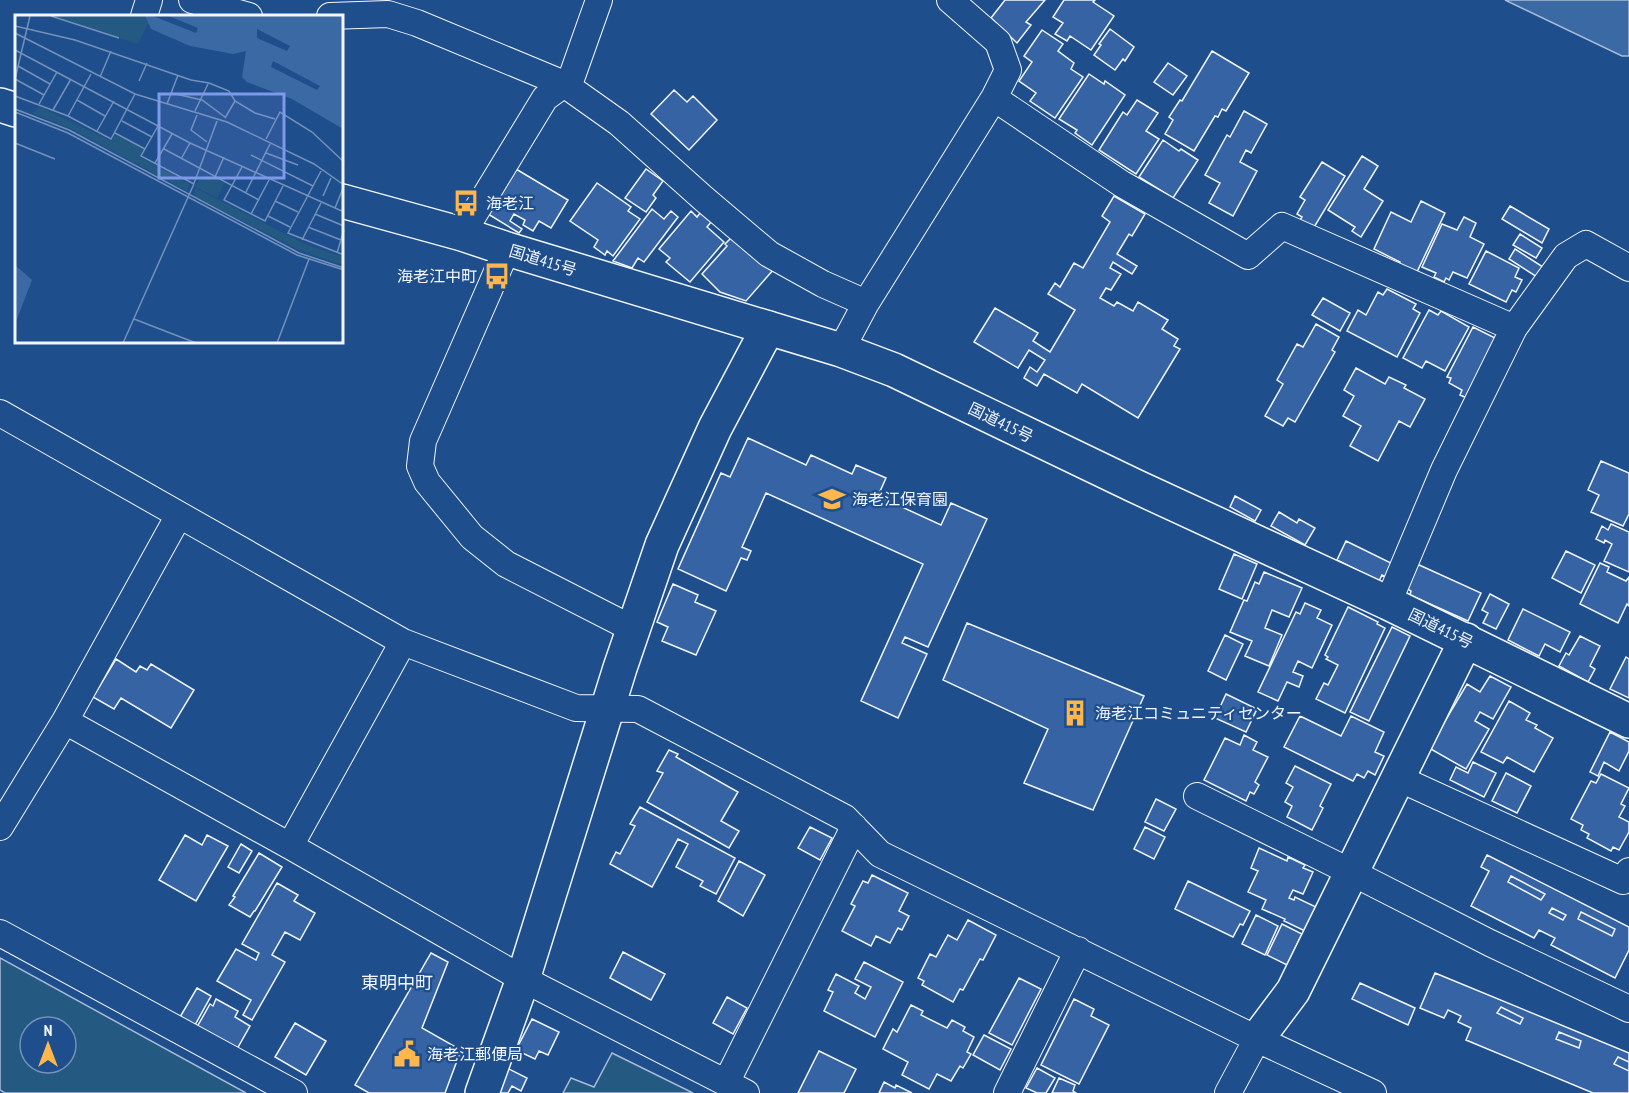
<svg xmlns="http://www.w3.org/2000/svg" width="1629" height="1093" viewBox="0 0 1629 1093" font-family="'PT Sans Narrow','Noto Sans JP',sans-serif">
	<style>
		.green { fill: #245a82; stroke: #a8bbd7; stroke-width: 1.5; fill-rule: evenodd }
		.water { fill: #3b69a3; stroke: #a8bbd7; stroke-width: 1.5 }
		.building { fill: #3563a3; stroke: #f2f6ff; stroke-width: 1.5 }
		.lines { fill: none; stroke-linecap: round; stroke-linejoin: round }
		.street-casing { stroke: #f2f6ff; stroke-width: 28 }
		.secondary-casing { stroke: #f2f6ff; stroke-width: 36 }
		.highway-casing { stroke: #f2f6ff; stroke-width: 36 }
		.street { stroke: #1f4e8c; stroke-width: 26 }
		.secondary { stroke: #1f4e8c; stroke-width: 33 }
		.highway { stroke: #1f4e8c; stroke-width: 33 }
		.labels { text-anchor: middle; stroke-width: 4.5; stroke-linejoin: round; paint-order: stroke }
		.poi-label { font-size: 16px; fill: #f2f6ff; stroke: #1f4e8c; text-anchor: start }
		.street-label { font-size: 16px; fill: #f2f6ff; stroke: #1f4e8c }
		.neighbourhood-label { font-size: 18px; fill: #f2f6ff; stroke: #1f4e8c }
		.inset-road { fill: none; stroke: #7391ba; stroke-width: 1.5 }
		.view { fill: #7d9aea; fill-opacity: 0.15; stroke: #7d9aea; stroke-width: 3 }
		.inset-edge { fill: none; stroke: #f2f6ff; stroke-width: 3 }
	</style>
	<rect width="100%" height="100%" fill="#1f4e8c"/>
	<path class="green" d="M 0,958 L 246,1093 L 5,1093 L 0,1090 ZM 30,1027 L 66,1027 L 66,1063 L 30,1063 Z
		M 612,1053 L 693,1093 L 563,1093 L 571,1078 L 594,1087 Z"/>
	<path class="water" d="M 1505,0 L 1629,0 L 1629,56 L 1622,56 Z"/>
	<path class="building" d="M 1005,0 L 1045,0 L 1026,22 L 1031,25 L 1017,43 L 991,18 Z
		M 1064,0 L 1095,0 L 1093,2 L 1114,16 L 1091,50 L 1070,36 L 1067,41 L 1055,34 L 1063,23 L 1053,17 Z
		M 1110,29 L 1134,47 L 1125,61 L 1123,59 L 1115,70 L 1094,55 L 1101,45 L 1099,44 Z
		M 1042,30 L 1063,44 L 1058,51 L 1074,63 L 1071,69 L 1083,77 L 1055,118 L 1030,101 L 1036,93 L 1019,81 L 1032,62 L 1024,56 Z
		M 1212,51 L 1249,73 L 1226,111 L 1222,109 L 1218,117 L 1215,116 L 1194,151 L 1165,134 L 1173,120 L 1169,117 L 1180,100 L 1182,101 Z
		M 1168,63 L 1187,76 L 1173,95 L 1154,82 Z
		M 1089,74 L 1104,84 L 1105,81 L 1125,95 L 1092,145 L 1075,133 L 1077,130 L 1059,119 Z
		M 674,90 L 687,102 L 693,96 L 717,120 L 689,150 L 651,114 Z
		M 1137,100 L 1158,113 L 1146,131 L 1159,139 L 1136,174 L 1099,150 L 1123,112 L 1127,115 Z
		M 1244,111 L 1267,124 L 1251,153 L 1246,150 L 1240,162 L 1257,171 L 1233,216 L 1209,203 L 1220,183 L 1205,175 L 1227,135 L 1230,137 Z
		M 1163,140 L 1179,151 L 1181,149 L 1198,160 L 1173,198 L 1139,177 Z
		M 1362,156 L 1378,166 L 1364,189 L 1383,201 L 1361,237 L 1352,231 L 1355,227 L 1328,210 Z
		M 1322,162 L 1345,176 L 1313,229 L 1300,220 L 1302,217 L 1297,214 L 1305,200 L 1300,197 Z
		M 516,169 L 568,200 L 551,228 L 539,221 L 533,231 L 523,225 L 525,220 L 514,214 L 510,221 L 522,229 L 519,233 L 488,214 Z
		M 646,169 L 663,181 L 653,195 L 656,198 L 646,212 L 625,198 Z
		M 597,183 L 631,207 L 628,211 L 640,219 L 613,256 L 607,251 L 605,255 L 594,247 L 598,240 L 570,221 Z
		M 1114,196 L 1145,214 L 1132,236 L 1129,234 L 1117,254 L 1137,266 L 1132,274 L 1113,262 L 1110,268 L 1121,274 L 1111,290 L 1106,288 L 1100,298 L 1114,306 L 1117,302 L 1133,311 L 1138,302 L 1168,320 L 1162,329 L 1178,339 L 1174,346 L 1180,349 L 1138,418 L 1082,384 L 1077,393 L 1044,374 L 1037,386 L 1024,378 L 1030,367 L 1037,372 L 1045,360 L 1029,350 L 1018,368 L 974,342 L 995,308 L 1038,333 L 1033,341 L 1050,352 L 1075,310 L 1048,294 L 1055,283 L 1060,287 L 1074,263 L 1083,268 L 1110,222 L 1102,216 Z
		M 1421,201 L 1445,213 L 1416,274 L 1397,268 L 1400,262 L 1374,249 L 1391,212 L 1411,222 Z
		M 1510,206 L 1549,229 L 1542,243 L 1502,219 Z
		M 652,209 L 664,219 L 671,211 L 678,217 L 644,262 L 638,258 L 632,268 L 613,261 Z
		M 691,211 L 697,217 L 700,213 L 711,222 L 707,227 L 724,242 L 690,282 L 666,262 L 670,258 L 659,249 Z
		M 1464,217 L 1476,223 L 1470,237 L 1484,244 L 1467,278 L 1453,272 L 1449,280 L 1446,278 L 1444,282 L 1434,277 L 1436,273 L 1422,267 L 1442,224 L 1457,230 Z
		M 1520,234 L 1542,248 L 1536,258 L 1513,245 Z
		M 733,236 L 774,269 L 746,301 L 720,292 L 702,274 L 727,246 L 725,244 Z
		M 1515,249 L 1543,267 L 1537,277 L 1509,259 Z
		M 1486,251 L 1519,268 L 1515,277 L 1522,280 L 1516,292 L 1512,290 L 1506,302 L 1469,284 Z
		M 1387,289 L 1416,304 L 1413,309 L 1420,313 L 1397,357 L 1347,331 L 1358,310 L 1366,315 L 1378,292 L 1383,295 Z
		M 1323,298 L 1350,313 L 1340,331 L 1312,315 Z
		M 1429,310 L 1438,315 L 1441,311 L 1469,327 L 1445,371 L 1426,361 L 1422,368 L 1403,358 Z
		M 1316,324 L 1339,337 L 1332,350 L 1335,352 L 1295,422 L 1288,418 L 1283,426 L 1265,416 L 1283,384 L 1277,380 L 1297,344 L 1303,347 Z
		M 1473,327 L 1497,339 L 1467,398 L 1460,395 L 1462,390 L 1449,383 L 1451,378 L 1447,377 Z
		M 1356,368 L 1385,384 L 1389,377 L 1406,385 L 1404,388 L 1425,399 L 1410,427 L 1399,421 L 1378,461 L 1350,446 L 1361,426 L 1343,416 L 1354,396 L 1344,390 Z
		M 748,438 L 806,465 L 811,455 L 852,474 L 856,465 L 886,478 L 878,496 L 941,525 L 951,503 L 987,519 L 928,647 L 905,637 L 902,643 L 927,654 L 898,718 L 861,701 L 923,564 L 766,493 L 742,547 L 751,551 L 747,560 L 741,558 L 726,591 L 678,569 L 721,473 L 730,477 Z
		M 1601,461 L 1629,473 L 1629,514 L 1623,526 L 1591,512 L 1599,495 L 1588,490 Z
		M 1235,496 L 1261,510 L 1255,521 L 1230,507 Z
		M 1279,512 L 1297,523 L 1299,519 L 1315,528 L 1305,545 L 1271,526 Z
		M 1611,524 L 1629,532 L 1629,572 L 1604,561 L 1612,544 L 1605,540 L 1604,543 L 1596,539 L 1602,526 L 1608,530 Z
		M 1346,541 L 1395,565 L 1388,578 L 1382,575 L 1379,581 L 1337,560 Z
		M 1566,551 L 1595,565 L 1581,593 L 1552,578 Z
		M 1234,554 L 1257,564 L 1242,599 L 1219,589 Z
		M 1600,563 L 1609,567 L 1607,572 L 1626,581 L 1629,577 L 1629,606 L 1627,604 L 1618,623 L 1580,604 Z
		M 1417,564 L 1481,593 L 1468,621 L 1410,595 L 1411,591 L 1406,588 Z
		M 1264,572 L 1302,588 L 1289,617 L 1272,610 L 1265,628 L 1282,635 L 1269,666 L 1245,656 L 1252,641 L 1230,632 L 1244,600 L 1247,601 L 1255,582 L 1259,584 Z
		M 673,584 L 698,595 L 695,602 L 716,611 L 696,655 L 662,641 L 668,627 L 657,622 Z
		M 1490,594 L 1509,604 L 1496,629 L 1483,623 L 1488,613 L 1482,610 Z
		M 1305,603 L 1321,610 L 1317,618 L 1332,625 L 1312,668 L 1298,661 L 1293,672 L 1303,676 L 1299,687 L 1287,682 L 1278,701 L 1258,692 L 1296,612 L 1300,614 Z
		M 1348,607 L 1378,622 L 1377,624 L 1385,628 L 1345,713 L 1316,699 L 1324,683 L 1328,685 L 1338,665 L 1326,659 L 1328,657 L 1325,655 Z
		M 1523,609 L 1570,632 L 1560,652 L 1545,644 L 1539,656 L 1508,640 Z
		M 967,623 L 1144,696 L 1093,810 L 1024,783 L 1048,729 L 943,680 Z
		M 1392,627 L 1410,636 L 1369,721 L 1350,712 Z
		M 1225,635 L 1243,644 L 1226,680 L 1208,671 Z
		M 1580,636 L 1600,646 L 1590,666 L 1595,669 L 1588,682 L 1559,666 L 1566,653 L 1569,655 Z
		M 1626,657 L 1629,659 L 1629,698 L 1610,689 Z
		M 116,659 L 136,672 L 140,666 L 147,670 L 151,664 L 194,690 L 171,728 L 121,698 L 114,709 L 93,697 Z
		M 1490,676 L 1511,687 L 1493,719 L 1480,712 L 1475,721 L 1489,729 L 1466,769 L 1429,748 L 1467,684 L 1480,692 Z
		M 1226,694 L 1257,709 L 1246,732 L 1215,718 Z
		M 1509,701 L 1530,713 L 1526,720 L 1537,725 L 1535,728 L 1553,738 L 1534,772 L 1507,757 L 1503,763 L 1481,752 Z
		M 1300,716 L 1341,736 L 1351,716 L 1384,732 L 1375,752 L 1384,756 L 1375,775 L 1368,771 L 1364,778 L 1357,774 L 1353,781 L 1284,747 Z
		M 1610,732 L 1629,742 L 1629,751 L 1619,771 L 1604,762 L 1598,776 L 1590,772 Z
		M 1244,735 L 1257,742 L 1253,750 L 1268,757 L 1255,782 L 1259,785 L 1254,794 L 1250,792 L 1246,801 L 1204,780 L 1225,738 L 1240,745 Z
		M 669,750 L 678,754 L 676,757 L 738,792 L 721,821 L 739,831 L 729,848 L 647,802 L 663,773 L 657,771 Z
		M 1473,762 L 1496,773 L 1484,797 L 1450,780 L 1456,767 L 1468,773 Z
		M 1295,766 L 1331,784 L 1320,806 L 1323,808 L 1312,830 L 1287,817 L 1292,806 L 1285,802 L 1293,787 L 1286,783 Z
		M 1506,773 L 1531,786 L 1517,813 L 1492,801 Z
		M 1601,774 L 1629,788 L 1621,804 L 1625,806 L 1619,817 L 1629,822 L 1629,832 L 1619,850 L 1613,847 L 1611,851 L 1587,838 L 1589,834 L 1581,830 L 1583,825 L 1571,819 L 1591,781 L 1596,783 Z
		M 1156,799 L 1176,809 L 1164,831 L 1145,822 Z
		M 640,807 L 735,858 L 716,894 L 700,886 L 703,881 L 676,867 L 688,844 L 678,839 L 652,887 L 610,864 L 616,852 L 620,854 L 635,826 L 630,824 Z
		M 810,827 L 832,838 L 820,860 L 798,848 Z
		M 1145,827 L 1165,837 L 1154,859 L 1134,849 Z
		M 185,835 L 202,845 L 207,835 L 228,846 L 196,901 L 159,880 Z
		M 241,844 L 252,851 L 239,873 L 228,867 Z
		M 1259,848 L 1287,861 L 1288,857 L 1305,865 L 1303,868 L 1313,872 L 1303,894 L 1293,890 L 1289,898 L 1294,900 L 1295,897 L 1316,907 L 1305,931 L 1284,921 L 1285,919 L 1262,909 L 1266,900 L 1248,892 L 1258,871 L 1251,868 Z
		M 259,853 L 282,867 L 255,911 L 254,911 L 250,917 L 229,905 L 235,897 L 233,896 Z
		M 1487,855 L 1629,927 L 1629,950 L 1615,978 L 1551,945 L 1555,938 L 1539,930 L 1534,938 L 1471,906 L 1489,871 L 1481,867 Z
		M 739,861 L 765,875 L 743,916 L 718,901 Z
		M 872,875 L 908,893 L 899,911 L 909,916 L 902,930 L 898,928 L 890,943 L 876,936 L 871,946 L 842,931 L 855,906 L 851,904 L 863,881 L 868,883 Z
		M 1511,876 L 1545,894 L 1541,900 L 1508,882 Z
		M 1188,881 L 1250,911 L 1243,925 L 1240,924 L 1233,937 L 1175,909 Z
		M 277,883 L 298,895 L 294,901 L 315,913 L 300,940 L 285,932 L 272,955 L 285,962 L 252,1020 L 243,1015 L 251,1000 L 217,981 L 236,949 L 256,960 L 259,953 L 242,944 Z
		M 1552,908 L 1566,915 L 1563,920 L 1549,913 Z
		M 1581,912 L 1615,929 L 1612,936 L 1578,919 Z
		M 1256,915 L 1278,926 L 1265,955 L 1242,944 Z
		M 968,920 L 996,935 L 983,960 L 980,959 L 963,990 L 960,989 L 953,1002 L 922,985 L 924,981 L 918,978 L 930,954 L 936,957 L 948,935 L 957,940 Z
		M 1282,924 L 1302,934 L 1287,965 L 1267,955 Z
		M 623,952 L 665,974 L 651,1000 L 610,978 Z
		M 431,953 L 448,962 L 422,1028 L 461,1050 L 445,1093 L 369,1093 L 355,1085 Z
		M 864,962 L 903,982 L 875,1037 L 824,1011 L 833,992 L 828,990 L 836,974 L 859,986 L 855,993 L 865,999 L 871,987 L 855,979 Z
		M 1435,973 L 1629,1053 L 1629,1093 L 1593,1093 L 1466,1040 L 1471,1028 L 1458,1022 L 1461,1016 L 1448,1010 L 1444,1018 L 1420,1008 Z
		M 1019,978 L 1041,989 L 1012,1045 L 989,1033 Z
		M 1360,983 L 1415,1008 L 1408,1025 L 1352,999 Z
		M 197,988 L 211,996 L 195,1025 L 180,1017 Z
		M 727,997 L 747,1008 L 733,1034 L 713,1023 Z
		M 216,999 L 238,1011 L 235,1017 L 250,1026 L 237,1049 L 197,1027 L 210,1004 L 213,1006 Z
		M 1074,999 L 1094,1009 L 1091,1016 L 1109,1025 L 1079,1084 L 1041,1065 Z
		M 911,1005 L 923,1011 L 921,1015 L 947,1028 L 952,1020 L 965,1027 L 963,1031 L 974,1037 L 967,1052 L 971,1054 L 963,1068 L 960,1066 L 951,1081 L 937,1074 L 929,1089 L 902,1075 L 908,1062 L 883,1049 L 893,1029 L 897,1032 Z
		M 1501,1007 L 1523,1018 L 1520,1024 L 1497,1013 Z
		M 532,1019 L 559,1032 L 548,1055 L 539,1051 L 535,1059 L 516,1050 Z
		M 295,1023 L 326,1041 L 306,1075 L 275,1057 Z
		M 1559,1032 L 1581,1041 L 1579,1048 L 1556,1039 Z
		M 984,1035 L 1011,1049 L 1000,1070 L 973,1055 Z
		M 819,1051 L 856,1069 L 844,1093 L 798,1093 Z
		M 1618,1057 L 1629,1062 L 1629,1071 L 1614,1064 Z
		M 507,1068 L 527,1078 L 521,1091 L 512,1086 L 508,1093 L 499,1093 Z
		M 1037,1068 L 1055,1078 L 1046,1093 L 1037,1093 L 1026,1088 Z
		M 1059,1078 L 1075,1085 L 1073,1091 L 1076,1093 L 1052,1093 Z
		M 884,1082 L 895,1088 L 896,1085 L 912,1093 L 879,1093 Z"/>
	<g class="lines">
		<g class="street-casing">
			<path id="street" d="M 192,0 L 249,16
				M 144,16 L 149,0
				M 330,16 L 388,14 L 417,23 L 564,84 L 619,123 L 704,199 L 769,254 L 823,284 L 866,303
				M 994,98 L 1122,184 L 1248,256 L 1282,226 L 1514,328
				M 462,234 L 545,98 L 571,79 L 599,0
				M 507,249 L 423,441 L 420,466 L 427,482 L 472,537 L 506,564 L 633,629
				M 841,350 L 866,303 L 994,98 L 1008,70 L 998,42 L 950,0
				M 0,413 L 403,642 L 576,708 L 638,709 L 845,818 L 880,854 L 1257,1039 L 1373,1093
				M 1388,603 L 1444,470 L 1514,328 L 1566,256 L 1586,244 L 1629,268
				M 65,721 L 290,846 L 523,979 L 746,1093
				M 1398,778 L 1623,881 L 1629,871
				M 1197,796 L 1351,872 L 1490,943 L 1629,1009
				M 0,827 L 65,721 L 179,515
				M 290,846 L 403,642
				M 0,933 L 294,1093
				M 726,1083 L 854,827
				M 1007,1093 L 1078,950
				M 1228,1093 L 1257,1039"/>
		</g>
		<g class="secondary-casing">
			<path id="secondary" d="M 1257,1039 L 1293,991 L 1466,640
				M 482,1093 L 523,979 L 620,668 L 662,545 L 715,428 L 768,328"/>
		</g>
		<g class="highway-casing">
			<path id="highway" d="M 0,105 L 16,110
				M 342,201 L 462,234 L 507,249 L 841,350 L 894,370 L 1135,486 L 1388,603 L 1629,721"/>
		</g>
		<use href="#street" class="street"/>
		<use href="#secondary" class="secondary"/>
		<use href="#highway" class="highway"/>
	</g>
	<defs>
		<g id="bus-bare" transform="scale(2.07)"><path d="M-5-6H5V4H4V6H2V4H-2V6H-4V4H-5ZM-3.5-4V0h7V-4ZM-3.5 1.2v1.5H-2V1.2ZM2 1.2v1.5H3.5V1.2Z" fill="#ffb74d" stroke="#1f4e8c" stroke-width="2.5" paint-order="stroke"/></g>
		<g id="school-bare" transform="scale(2.07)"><path d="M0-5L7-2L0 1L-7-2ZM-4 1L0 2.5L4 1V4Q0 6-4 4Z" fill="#ffb74d" stroke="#1f4e8c" stroke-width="2.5" paint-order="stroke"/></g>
		<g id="building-bare" transform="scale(2.07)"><path d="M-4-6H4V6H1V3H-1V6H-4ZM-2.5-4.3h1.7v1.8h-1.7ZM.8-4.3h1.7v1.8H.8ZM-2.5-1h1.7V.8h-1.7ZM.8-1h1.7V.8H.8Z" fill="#ffb74d" stroke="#1f4e8c" stroke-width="2.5" paint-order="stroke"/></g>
		<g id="civic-bare" transform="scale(2.07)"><path d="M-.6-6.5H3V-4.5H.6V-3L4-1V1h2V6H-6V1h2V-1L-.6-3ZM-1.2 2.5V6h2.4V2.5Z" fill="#ffb74d" stroke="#1f4e8c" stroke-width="2.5" paint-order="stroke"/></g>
	</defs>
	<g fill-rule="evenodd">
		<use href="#bus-bare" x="466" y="203"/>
		<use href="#bus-bare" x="497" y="276"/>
		<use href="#school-bare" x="832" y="499"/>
		<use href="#building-bare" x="1075" y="713"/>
		<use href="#civic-bare" x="407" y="1054"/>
	</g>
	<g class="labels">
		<g class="poi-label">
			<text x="486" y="209">海老江</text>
			<text x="477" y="282" text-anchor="end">海老江中町</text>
			<text x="852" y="505">海老江保育園</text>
			<text x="1095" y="719">海老江コミュニティセンター</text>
			<text x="427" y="1060">海老江郵便局</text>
		</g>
		<g class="street-label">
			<text transform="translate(543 260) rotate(17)" y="6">国道415号</text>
			<text transform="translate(1001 422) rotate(26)" y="6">国道415号</text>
			<text transform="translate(1441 628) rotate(26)" y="6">国道415号</text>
		</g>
		<g class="neighbourhood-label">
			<text x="397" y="989">東明中町</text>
		</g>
	</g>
	<g transform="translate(15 15)">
		<rect width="328" height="328" fill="#1f4e8c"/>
		<path d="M 40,1 L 130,1 L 133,9 L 123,29 ZM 25,92 L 96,126 L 100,120 L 128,134 L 125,142 L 174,169 L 172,176 L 55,113 L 17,98 ZM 191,160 L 209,168 L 202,183 L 179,171 ZM 180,173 L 294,231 L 328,242 L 328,250 L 284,235 L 179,181 Z" fill="#245a82"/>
		<path d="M 130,1 L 328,1 L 328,114 L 277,84 L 232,67 L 227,62 L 231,36 L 218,39 L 175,31 L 136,14 ZM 0,250 L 17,265 L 0,309 Z" fill="#3b69a3"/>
		<path d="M 138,1 L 154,1 L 183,13 L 181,18 ZM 242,14 L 275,31 L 272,36 L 242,23 ZM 258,46 L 305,71 L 302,75 L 256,52 Z" fill="#1f4e8c"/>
		<path class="inset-road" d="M 36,1 L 104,23M 0,11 L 60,25 L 176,65 L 194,68 L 214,76 L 220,86 L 240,98 L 260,104M 0,18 L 120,79 L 212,107 L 299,149 L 329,170M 0,35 L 175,128 L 329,197M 3,51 L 35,69M 85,62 L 96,36M 0,64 L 15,1M 0,64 L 29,80M 124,66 L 132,48M 156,78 L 187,85 L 210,102M 0,81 L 53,101 L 96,124 L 120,79M 62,85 L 90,101M 24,89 L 42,57M 152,89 L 163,60M 0,94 L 54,115 L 284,238 L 329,253M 38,95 L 56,64M 180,96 L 193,69M 0,97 L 53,118 L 282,240 L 329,255M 182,100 L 176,115 L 192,127M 53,101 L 76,59M 210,103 L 220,86M 107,106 L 137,122M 143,111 L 126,141 L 179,169M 82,116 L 99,86M 100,118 L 130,134M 251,124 L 265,97 L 297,117 L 329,147M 0,128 L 40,144M 149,134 L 244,185M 251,138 L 283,150M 236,140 L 298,171M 166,144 L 175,128M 140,148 L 157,119M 227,152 L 209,185 L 250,206 L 268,171M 306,156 L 273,218 L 329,240M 200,162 L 209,142M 231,177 L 255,129M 308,181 L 316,163M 260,186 L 283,197M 320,193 L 329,171M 236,199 L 254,165M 300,199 L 329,211M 253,201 L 275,212M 293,212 L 326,225M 287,225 L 306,188M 322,238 L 329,215M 119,304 L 181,328M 108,328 L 178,171 L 202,106M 262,328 L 294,244"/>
		<path class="view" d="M 144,79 L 269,79 L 269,163 L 144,163 Z"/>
		<rect width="328" height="328" class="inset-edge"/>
	</g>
	<g transform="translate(48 1045)"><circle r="28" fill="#1f4e8c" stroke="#7391ba" stroke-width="1.5"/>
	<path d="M0-4.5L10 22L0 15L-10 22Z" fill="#ffb74d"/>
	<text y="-9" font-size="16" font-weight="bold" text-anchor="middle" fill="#f2f6ff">N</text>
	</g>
</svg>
